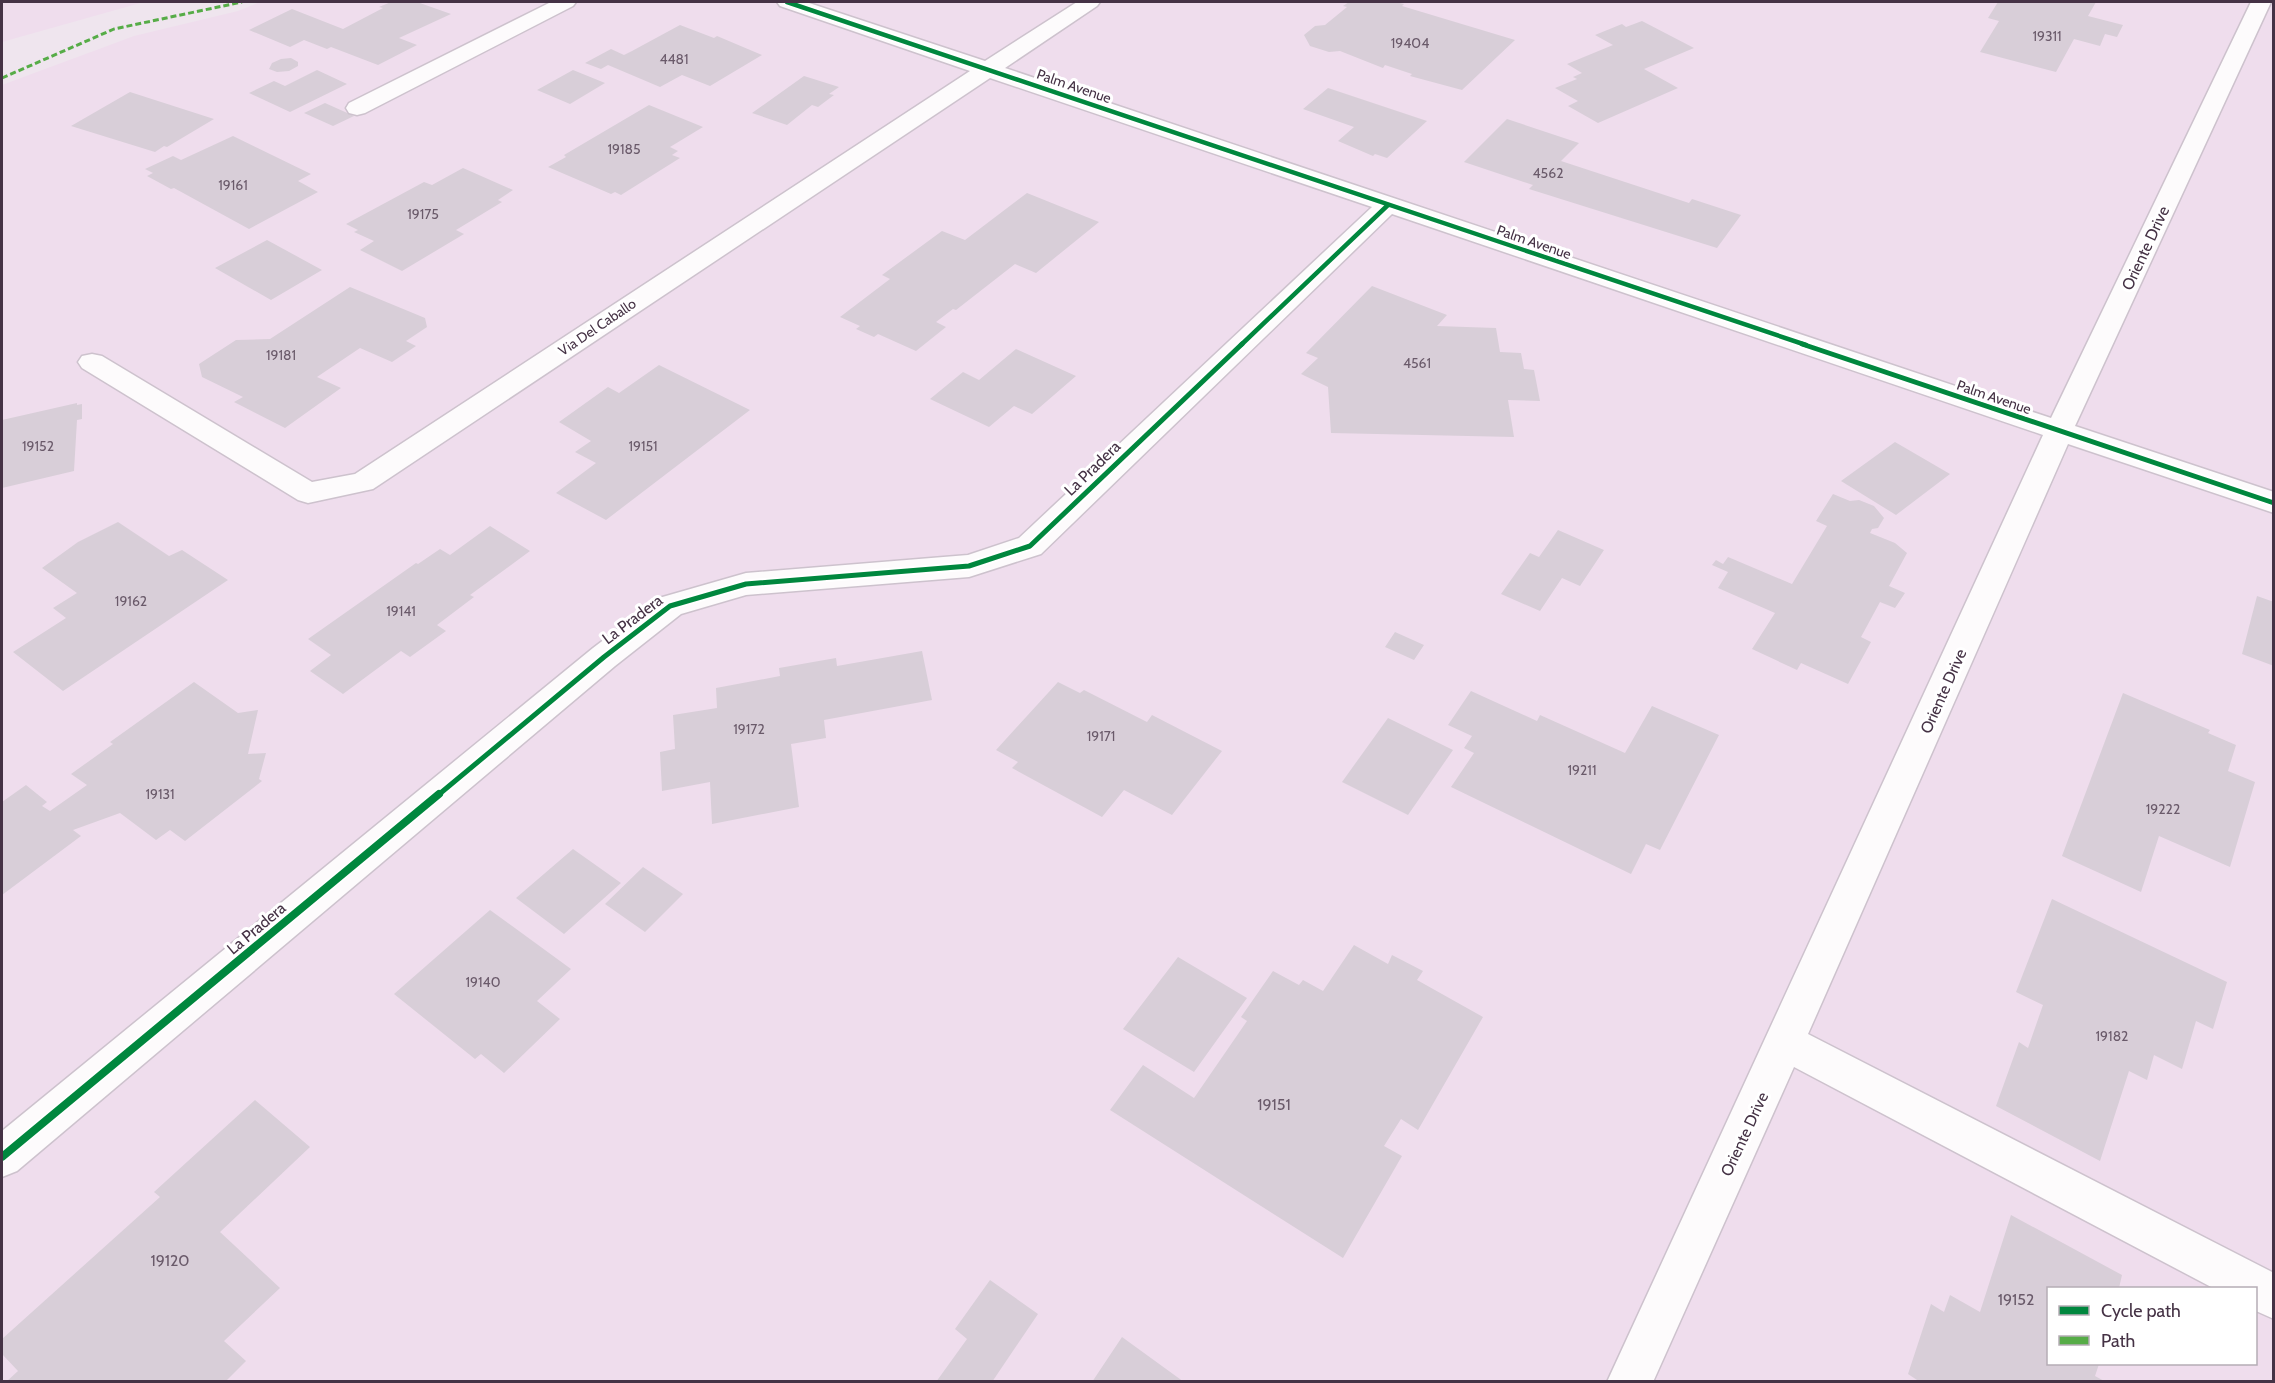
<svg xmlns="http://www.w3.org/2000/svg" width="2275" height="1383" viewBox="0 0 2275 1383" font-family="Cabin,sans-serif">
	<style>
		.residential { fill: #efdded; fill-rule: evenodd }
		.building { fill: #d8ced8 }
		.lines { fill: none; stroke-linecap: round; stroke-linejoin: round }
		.street-casing { stroke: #cdc2cd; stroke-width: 3 }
		.street { fill: #fdfbfc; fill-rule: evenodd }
		.quiet { stroke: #56ac47; stroke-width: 3; stroke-dasharray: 6 3; stroke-linecap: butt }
		.cycleway-far2-casing { stroke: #fff; stroke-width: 8 }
		.cycleway-far1-casing { stroke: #fff; stroke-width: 9 }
		.cycleway-casing { stroke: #fff; stroke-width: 11 }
		.cycleway-far2 { stroke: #00873e; stroke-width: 4.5 }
		.cycleway-far1 { stroke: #00873e; stroke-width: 5 }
		.cycleway { stroke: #00873e; stroke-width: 8 }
		.labels { text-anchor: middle; stroke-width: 6; stroke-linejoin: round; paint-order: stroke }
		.number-label { font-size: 14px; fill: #6a5a6a }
		.far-street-label { font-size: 14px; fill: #453245; stroke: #fff }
		.street-label { font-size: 16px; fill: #453245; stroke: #fff }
		.near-number-label { font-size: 16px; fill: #6a5a6a }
	</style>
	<rect width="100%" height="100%" fill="#efe5ee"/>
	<path class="residential" d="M 2,2 L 144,2 L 2,42 Z
		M 260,2 L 2273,2 L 2273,1381 L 2,1382 L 2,85 L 134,36 L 238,11 ZM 2048,1288 L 2256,1288 L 2256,1364 L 2048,1364 Z"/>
	<path class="building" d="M 391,2 L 417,2 L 451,14 L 399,38 L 417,45 L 378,65 L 331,47 L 327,49 L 304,40 L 290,47 L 249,30 L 292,9 L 343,29 L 383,8 L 379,7 Z
		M 1349,2 L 1395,2 L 1404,4 L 1402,6 L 1515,40 L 1462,90 L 1410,76 L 1412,74 L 1385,65 L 1383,68 L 1340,51 L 1329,52 L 1310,46 L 1304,35 L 1315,26 L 1325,25 L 1347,7 L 1343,6 Z
		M 1998,2 L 2096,2 L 2088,16 L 2123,25 L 2117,37 L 2105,34 L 2100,46 L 2074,39 L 2056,72 L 1980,52 L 1999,21 L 1988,18 Z
		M 1642,21 L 1694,48 L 1644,69 L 1678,88 L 1598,123 L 1568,106 L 1578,101 L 1555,88 L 1577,79 L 1573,77 L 1582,73 L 1567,64 L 1613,45 L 1595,35 L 1622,24 L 1626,27 Z
		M 680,25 L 714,38 L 717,36 L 762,55 L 710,86 L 682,75 L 660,87 L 608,65 L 601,69 L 585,63 L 611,49 L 624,55 L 632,51 Z
		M 291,58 L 298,62 L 298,66 L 289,71 L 277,72 L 269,69 L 272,63 L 281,59 Z
		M 317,70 L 347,84 L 290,112 L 249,93 L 274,81 L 285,86 Z
		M 573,70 L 605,83 L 570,104 L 537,90 Z
		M 804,76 L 839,87 L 829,94 L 834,95 L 818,107 L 812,105 L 787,125 L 752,113 Z
		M 1328,88 L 1427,121 L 1387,158 L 1375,154 L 1373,156 L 1338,141 L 1354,127 L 1303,109 Z
		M 130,92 L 214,119 L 167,147 L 164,146 L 155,152 L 71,126 Z
		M 325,103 L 354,116 L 333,126 L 304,113 Z
		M 649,105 L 703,127 L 670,147 L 678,151 L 672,155 L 680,158 L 621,195 L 615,192 L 611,194 L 548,167 L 566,157 L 564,155 Z
		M 1507,119 L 1579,143 L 1561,161 L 1689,203 L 1692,199 L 1741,215 L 1717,248 L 1529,189 L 1533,185 L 1464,162 Z
		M 233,136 L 311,174 L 298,181 L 318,192 L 249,229 L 174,188 L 171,189 L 147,176 L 153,173 L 145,169 L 173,156 L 181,160 Z
		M 463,168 L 513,190 L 498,200 L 502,202 L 456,230 L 464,234 L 402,271 L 360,250 L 374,241 L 354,232 L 358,230 L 346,224 L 424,182 L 432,185 Z
		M 1027,193 L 1099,222 L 1036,273 L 1015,264 L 956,310 L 953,309 L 936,322 L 946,327 L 916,351 L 878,334 L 874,337 L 856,329 L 860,326 L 840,317 L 890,279 L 882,275 L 942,231 L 965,240 Z
		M 267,240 L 322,270 L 271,300 L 215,268 Z
		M 1372,286 L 1447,315 L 1437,326 L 1496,328 L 1500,352 L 1521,353 L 1524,369 L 1534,370 L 1540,401 L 1508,400 L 1514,437 L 1331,433 L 1328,387 L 1301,374 L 1318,358 L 1306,353 Z
		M 350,287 L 425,318 L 427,327 L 406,341 L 416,346 L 392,362 L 360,348 L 317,377 L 341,388 L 285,428 L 234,402 L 243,397 L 202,377 L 199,364 L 236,340 L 270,339 Z
		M 1016,349 L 1076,376 L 1032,414 L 1014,406 L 989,427 L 930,399 L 963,372 L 979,380 Z
		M 659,365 L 750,410 L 606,520 L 556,493 L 596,463 L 575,452 L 591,441 L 559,422 L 608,387 L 619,393 Z
		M 77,403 L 77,405 L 82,404 L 82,419 L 77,420 L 74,471 L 2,488 L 2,420 Z
		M 1895,442 L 1950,474 L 1896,515 L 1841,481 Z
		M 1833,494 L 1850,501 L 1859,500 L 1874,506 L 1884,518 L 1878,528 L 1872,529 L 1870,533 L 1895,543 L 1907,553 L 1889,586 L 1905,593 L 1895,608 L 1880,602 L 1861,637 L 1871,642 L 1848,684 L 1801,663 L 1797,670 L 1752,649 L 1775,613 L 1718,588 L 1728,572 L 1712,565 L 1716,560 L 1723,564 L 1728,557 L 1792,584 L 1827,526 L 1816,521 Z
		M 118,522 L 169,556 L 182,550 L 228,580 L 63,691 L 13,652 L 66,618 L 53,608 L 77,593 L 42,568 L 78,542 Z
		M 490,526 L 530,551 L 470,595 L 474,597 L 437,625 L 446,631 L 410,657 L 401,651 L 343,694 L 310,671 L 331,655 L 308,639 L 416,563 L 418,564 L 440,549 L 450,555 Z
		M 1558,530 L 1604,550 L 1580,586 L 1562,578 L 1540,611 L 1501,594 L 1530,553 L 1539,557 Z
		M 2257,596 L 2274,602 L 2274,666 L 2242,654 Z
		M 1395,632 L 1424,645 L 1414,660 L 1385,647 Z
		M 922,651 L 932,700 L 824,720 L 826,738 L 791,744 L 799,807 L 712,824 L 710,782 L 662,791 L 660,752 L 675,749 L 673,715 L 717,708 L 716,688 L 780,676 L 779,668 L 836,658 L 837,666 Z
		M 194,682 L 238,713 L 258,710 L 248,754 L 266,753 L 259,779 L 262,781 L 185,841 L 170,830 L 156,840 L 120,813 L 73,830 L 81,836 L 2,895 L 2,802 L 26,785 L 47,802 L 42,806 L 50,811 L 87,785 L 71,774 L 113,744 L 110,742 Z
		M 1058,682 L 1080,693 L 1084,690 L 1147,722 L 1152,715 L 1222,751 L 1172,815 L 1124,790 L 1102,817 L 1012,768 L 1018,762 L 996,750 Z
		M 1471,691 L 1537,721 L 1540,715 L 1625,753 L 1652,706 L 1719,735 L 1660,850 L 1646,844 L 1631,874 L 1451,787 L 1474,753 L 1464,748 L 1472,736 L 1448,725 Z
		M 2123,693 L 2210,730 L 2208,733 L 2236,745 L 2228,771 L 2255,782 L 2230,867 L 2159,836 L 2141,892 L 2062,856 Z
		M 1388,718 L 1453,750 L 1408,815 L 1342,782 Z
		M 573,849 L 621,883 L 564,934 L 516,898 Z
		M 643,867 L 683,894 L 645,932 L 605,904 Z
		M 2052,899 L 2227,982 L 2213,1029 L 2196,1021 L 2182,1069 L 2154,1055 L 2147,1080 L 2129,1071 L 2100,1161 L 1996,1106 L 2019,1042 L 2028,1048 L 2043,1005 L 2016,992 Z
		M 490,910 L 571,969 L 537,1001 L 560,1019 L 504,1073 L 481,1054 L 475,1059 L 394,994 Z
		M 1354,945 L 1388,964 L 1392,955 L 1423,971 L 1417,980 L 1483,1017 L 1418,1130 L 1401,1119 L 1384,1146 L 1402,1156 L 1343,1258 L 1110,1110 L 1143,1065 L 1194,1098 L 1247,1021 L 1241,1017 L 1273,971 L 1299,985 L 1303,980 L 1323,991 Z
		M 1178,957 L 1247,998 L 1194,1072 L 1123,1029 Z
		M 255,1100 L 310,1147 L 220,1232 L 280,1288 L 224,1341 L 246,1361 L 225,1382 L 6,1382 L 18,1371 L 2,1354 L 2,1339 L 160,1197 L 154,1192 Z
		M 2011,1215 L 2122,1275 L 2119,1288 L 2048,1288 L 2048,1364 L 2099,1364 L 2095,1376 L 2106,1382 L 1920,1382 L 1908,1374 L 1931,1304 L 1944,1312 L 1950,1295 L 1980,1312 Z
		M 990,1280 L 1038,1314 L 992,1382 L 936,1382 L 967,1339 L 955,1329 Z
		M 1122,1337 L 1184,1382 L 1092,1382 Z"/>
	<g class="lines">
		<g class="street-casing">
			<path id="street" d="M 551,2 L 576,2 L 573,6 L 365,113 L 357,115 L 349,113 L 346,108 L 349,103 Z
				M 777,2 L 806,2 L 985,61 L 1077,2 L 1100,2 L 1097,6 L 1005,68 L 2051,418 L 2251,2 L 2271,2 L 2075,426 L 2274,492 L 2274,513 L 2068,444 L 1808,1034 L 2274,1273 L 2274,1319 L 2256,1311 L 2256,1288 L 2213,1288 L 1794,1067 L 1653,1382 L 1607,1382 L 2043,435 L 1392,214 L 1041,554 L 969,577 L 746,595 L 681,614 L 615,666 L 17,1171 L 2,1177 L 2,1131 L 593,648 L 659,598 L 746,573 L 968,555 L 1019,538 L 1372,207 L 990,78 L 373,489 L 308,503 L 298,500 L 82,368 L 78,362 L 82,356 L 92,354 L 102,356 L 312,482 L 355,474 L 970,71 L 780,6 Z"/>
		</g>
		<use href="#street" class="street"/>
		<path class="quiet" d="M 2,78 L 114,29 L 242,2"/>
		<g class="cycleway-far2-casing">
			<path id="cycleway-far2" d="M 787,2 L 1806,345
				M 1241,345 L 1388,205"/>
		</g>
		<g class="cycleway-far1-casing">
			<path id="cycleway-far1" d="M 1802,344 L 2274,503
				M 437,796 L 604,657 L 670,606 L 746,584 L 969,566 L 1030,546 L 1242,344"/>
		</g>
		<g class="cycleway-casing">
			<path id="cycleway" d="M 2,1157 L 439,794"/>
		</g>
		<use href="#cycleway-far2" class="cycleway-far2"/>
		<use href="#cycleway-far1" class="cycleway-far1"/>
		<use href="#cycleway" class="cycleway"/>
	</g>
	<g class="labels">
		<g class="number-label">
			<text x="2047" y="41">19311</text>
			<text x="1410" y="48">19404</text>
			<text x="674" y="64">4481</text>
			<text x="624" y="154">19185</text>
			<text x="1548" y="178">4562</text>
			<text x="233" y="190">19161</text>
			<text x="423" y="219">19175</text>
			<text x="281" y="360">19181</text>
			<text x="1417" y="368">4561</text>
			<text x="38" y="451">19152</text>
			<text x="643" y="451">19151</text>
			<text x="131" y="606">19162</text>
			<text x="401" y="616">19141</text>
			<text x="749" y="734">19172</text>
			<text x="1101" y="741">19171</text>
			<text x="1582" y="775">19211</text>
			<text x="160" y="799">19131</text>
			<text x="2163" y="814">19222</text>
			<text x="483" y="987">19140</text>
			<text x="2112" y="1041">19182</text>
		</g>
		<g class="far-street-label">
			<text transform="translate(1074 86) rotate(19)" y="5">Palm Avenue</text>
			<text transform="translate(1534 242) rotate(19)" y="5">Palm Avenue</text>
			<text transform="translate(597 327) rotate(-34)" y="5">Via Del Caballo</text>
			<text transform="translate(1994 397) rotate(19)" y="5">Palm Avenue</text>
		</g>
		<g class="street-label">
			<text transform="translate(2145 248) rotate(-65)" y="6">Oriente Drive</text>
			<text transform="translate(1092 468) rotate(-44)" y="6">La Pradera</text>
			<text transform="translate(632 619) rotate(-37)" y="6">La Pradera</text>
			<text transform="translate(1943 691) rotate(-66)" y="6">Oriente Drive</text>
			<text transform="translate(256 928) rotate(-40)" y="6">La Pradera</text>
			<text transform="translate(1744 1134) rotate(-65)" y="6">Oriente Drive</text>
		</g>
		<g class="near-number-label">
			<text x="1274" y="1110">19151</text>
			<text x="170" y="1266">19120</text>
			<text x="2016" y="1305">19152</text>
		</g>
	</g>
	<rect width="2275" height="1383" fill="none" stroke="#453245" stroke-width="6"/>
	<rect x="2047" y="1287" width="210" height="78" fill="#ffffff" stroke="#b5adb5" stroke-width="1.5"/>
	<rect x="2059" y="1306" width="30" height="9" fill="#00873e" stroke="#b5adb5" stroke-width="1.5"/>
	<text x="2101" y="1317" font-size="18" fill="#453245">Cycle path</text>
	<rect x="2059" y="1336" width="30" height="9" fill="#56ac47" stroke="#b5adb5" stroke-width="1.5"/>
	<text x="2101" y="1347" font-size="18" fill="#453245">Path</text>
</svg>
